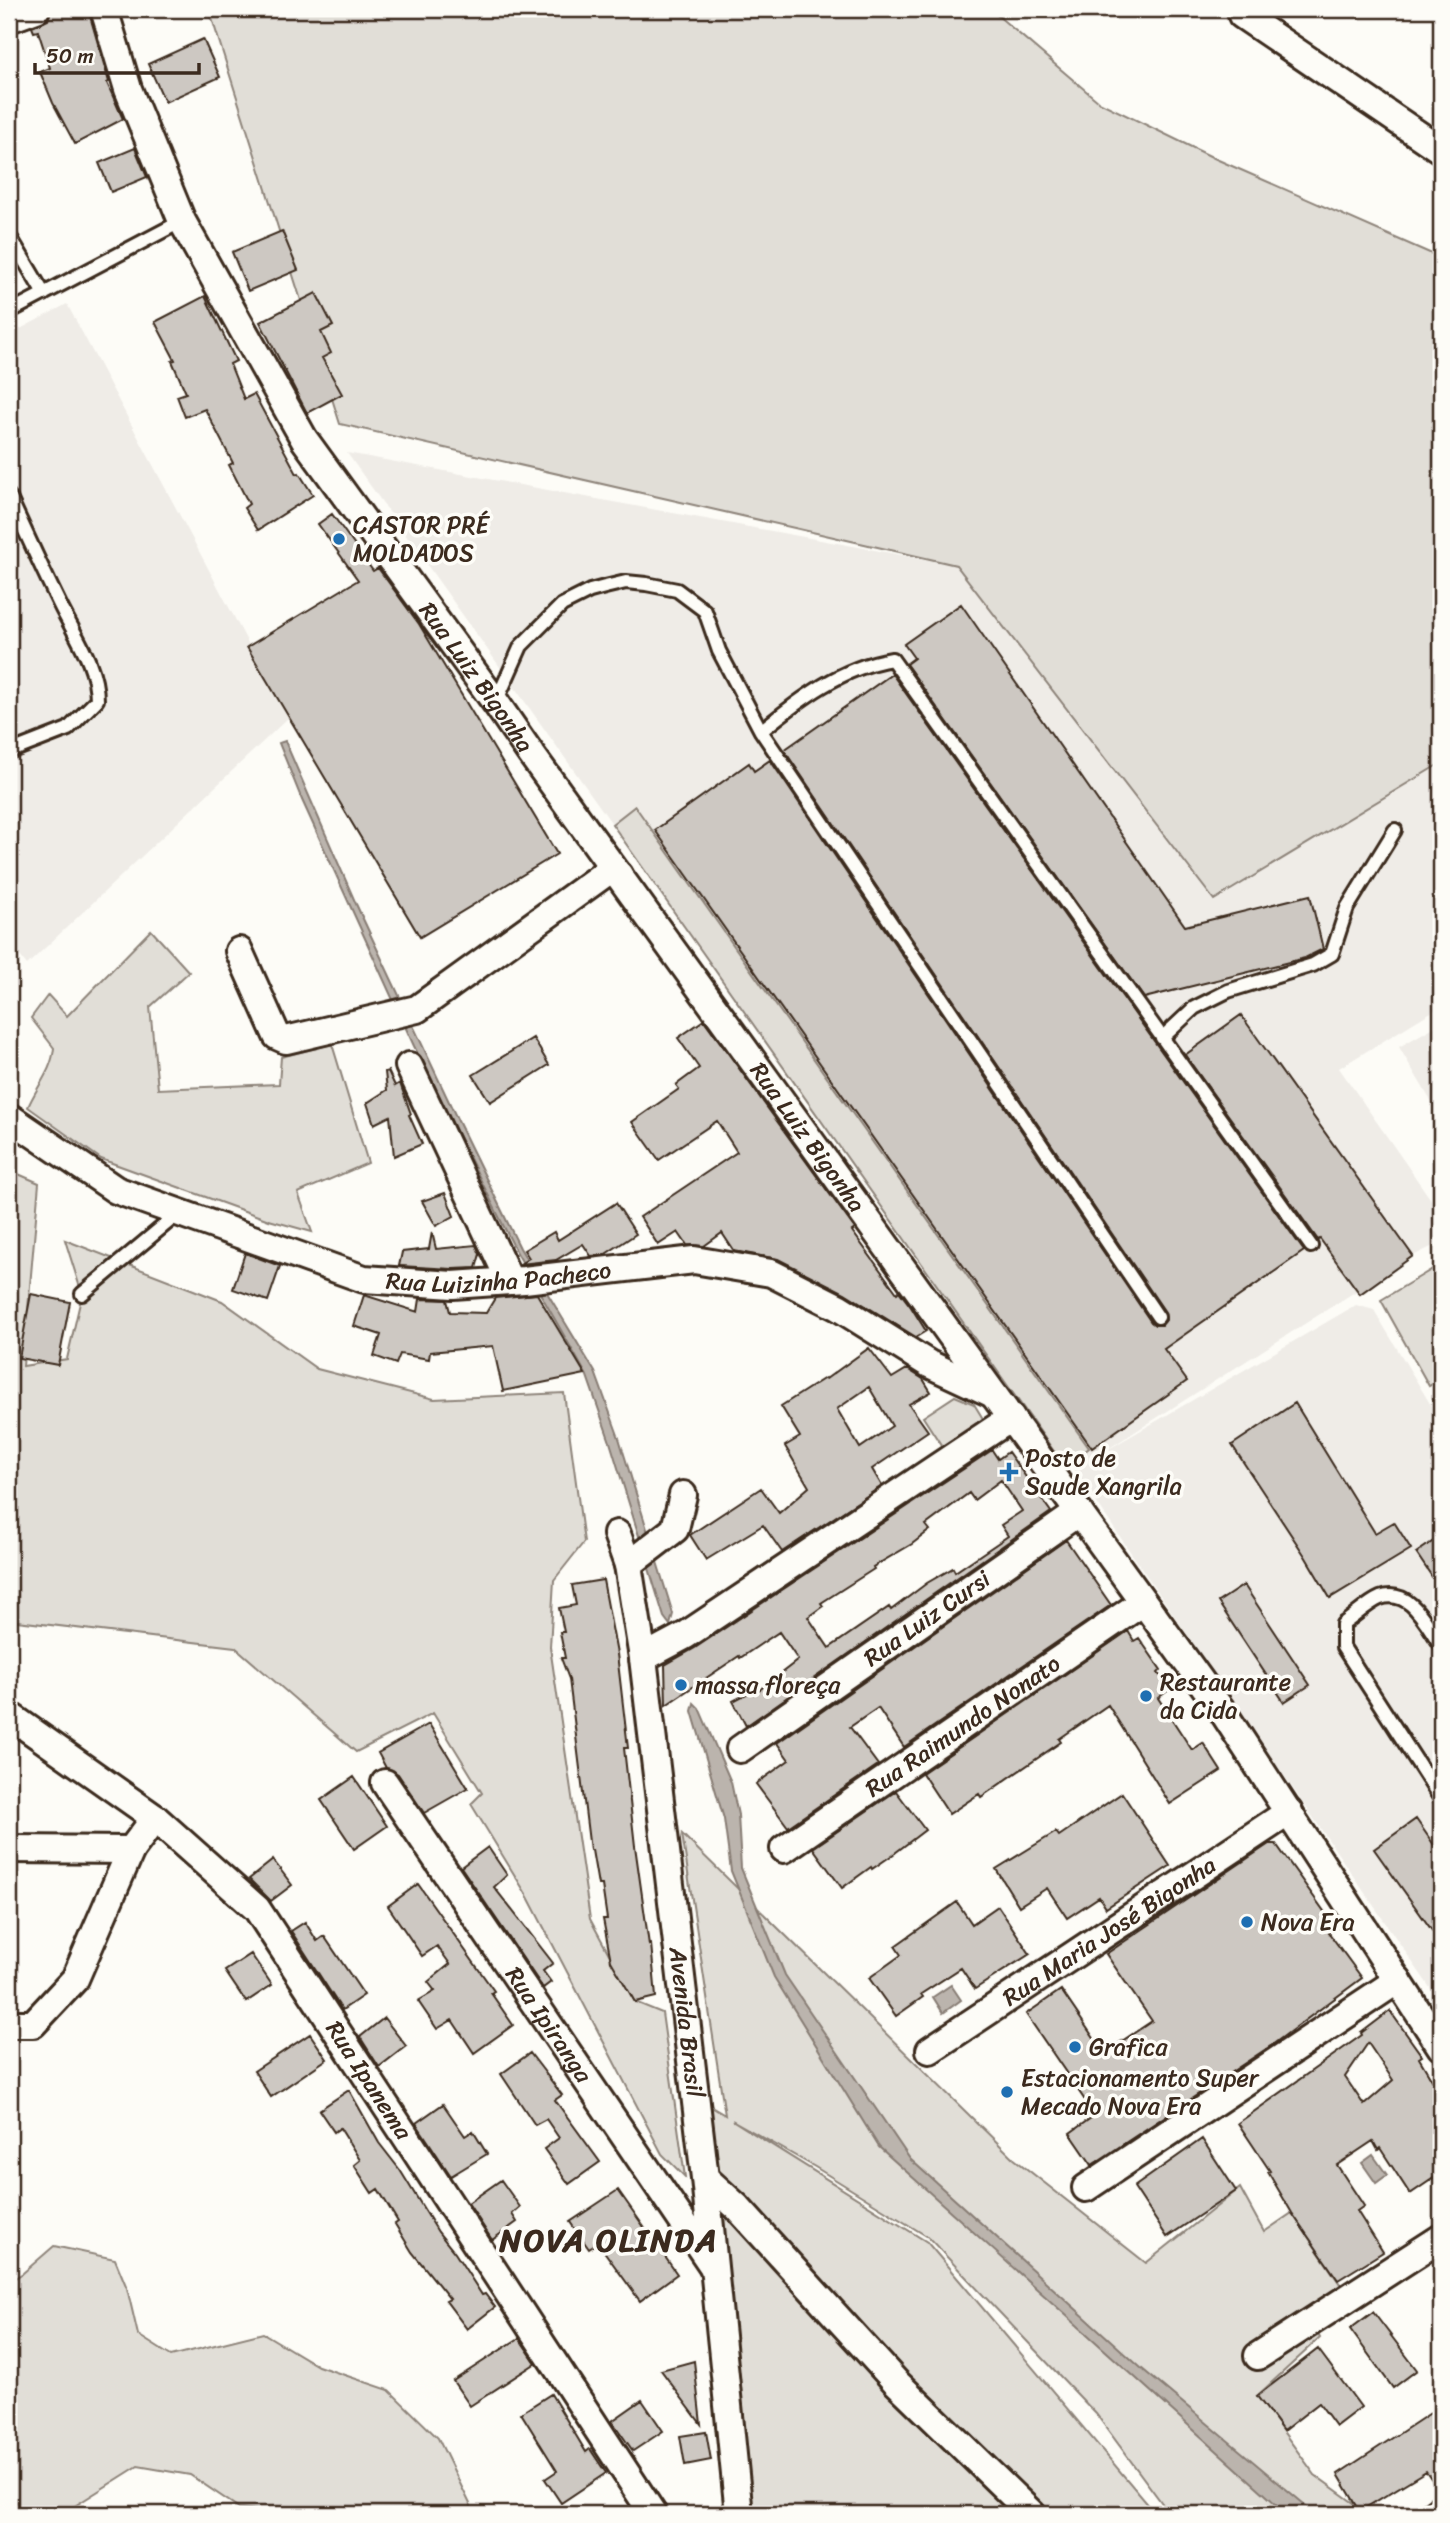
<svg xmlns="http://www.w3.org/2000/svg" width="1450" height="2523" viewBox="0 0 1450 2523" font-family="Sriracha,sans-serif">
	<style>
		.built { fill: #efece7 }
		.green { fill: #e1ded7; stroke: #8e847a; stroke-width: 2 }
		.water { fill: #bbb4ad; stroke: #887d74; stroke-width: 2 }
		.building { fill: #cdc8c2; stroke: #3b2a1e; stroke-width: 2; fill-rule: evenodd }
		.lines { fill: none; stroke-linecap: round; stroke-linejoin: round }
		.lane-casing { stroke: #3b2a1e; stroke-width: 18 }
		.street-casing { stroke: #3b2a1e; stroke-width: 32 }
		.lane { stroke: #fdfcf7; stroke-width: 12 }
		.street { stroke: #fdfcf7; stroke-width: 26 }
		.poi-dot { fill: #1f6fb2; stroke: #fdfcf7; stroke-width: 2.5 }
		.labels { text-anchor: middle; stroke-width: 7; stroke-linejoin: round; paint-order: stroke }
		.poi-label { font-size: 24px; fill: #3b2a1e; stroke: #fdfcf7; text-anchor: start }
		.street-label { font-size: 24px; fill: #3b2a1e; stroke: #fdfcf7 }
		.district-label { font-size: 32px; font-weight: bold; letter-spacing: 2px; fill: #3b2a1e; stroke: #fdfcf7 }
	</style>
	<rect width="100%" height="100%" fill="#fdfcf7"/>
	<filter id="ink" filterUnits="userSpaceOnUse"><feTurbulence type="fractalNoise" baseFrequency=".0143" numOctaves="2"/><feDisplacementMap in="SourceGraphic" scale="14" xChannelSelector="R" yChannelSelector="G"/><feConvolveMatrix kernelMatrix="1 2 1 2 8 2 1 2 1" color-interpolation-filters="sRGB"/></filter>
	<g filter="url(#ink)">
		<path class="built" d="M 67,304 L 288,718 L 27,965 L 9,942 L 9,335 Z
			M 347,453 L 956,565 L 1214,900 L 1441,763 L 1441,1006 L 1339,1068 L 1441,1214 L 1441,1242 L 1413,1256 L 1382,1279 L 1361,1288 L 1100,1454 L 1356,1305 L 1374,1310 L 1441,1422 L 1441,1988 L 1433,1992 L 1074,1470 Z
			M 1441,1023 L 1441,1118 L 1399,1047 Z"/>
		<path class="green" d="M 209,9 L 990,9 L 1099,102 L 1216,159 L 1441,258 L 1441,763 L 1214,900 L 956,565 L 340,424 Z
			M 635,806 L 1089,1448 L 1065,1467 L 612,824 Z
			M 151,930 L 189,972 L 150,1007 L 158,1089 L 279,1084 L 281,1057 L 332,1044 L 368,1163 L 298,1193 L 312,1232 L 269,1220 L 101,1159 L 28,1107 C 37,1086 52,1071 54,1048 L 31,1018 L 48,995 L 67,1016 Z
			M 9,1170 L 39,1183 L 23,1366 L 67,1359 L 82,1294 L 65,1240 L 222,1301 L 317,1369 L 434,1399 L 564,1393 L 584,1542 L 554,1580 L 550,1647 L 590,1919 L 635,2002 L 662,2013 L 685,2177 L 662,2154 L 528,1897 L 471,1804 L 482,1793 L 433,1713 L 356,1752 L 235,1647 L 9,1620 Z
			M 1441,1264 L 1441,1379 L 1429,1386 L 1381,1300 Z
			M 955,1396 L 974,1404 L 988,1427 L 947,1454 L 923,1417 Z
			M 682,1834 L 1013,2158 L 1146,2263 L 1240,2188 L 1264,2232 L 1292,2213 L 1342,2287 L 1306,2311 L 1320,2338 L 1257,2396 L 1315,2475 L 1369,2514 L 1170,2514 L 1096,2414 L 928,2237 L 815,2167 L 732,2120 L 927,2242 L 1156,2514 L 761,2514 L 745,2500 L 708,2105 L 725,2115 Z
			M 54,2246 L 115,2259 L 127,2288 L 138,2335 L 171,2356 L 263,2333 L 318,2366 L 389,2390 L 438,2438 L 471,2506 L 471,2514 L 297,2514 L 239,2508 L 190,2475 L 138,2466 L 62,2514 L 9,2514 L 9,2282 L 23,2273 Z"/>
		<path class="water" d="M 285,741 L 356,904 L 458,1121 L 520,1248 L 595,1372 L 619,1438 L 673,1614 L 670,1625 L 664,1617 L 610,1442 L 587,1376 L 516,1251 L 414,1046 L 302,800 L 279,743 Z
			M 694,1703 L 699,1708 L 731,1782 L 738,1815 L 741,1868 L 785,1975 L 910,2159 L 1141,2368 L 1316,2514 L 1287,2514 L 879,2147 L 774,1977 L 731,1871 L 724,1819 L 692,1711 Z
			M 951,1985 L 961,2000 L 943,2013 L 933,1997 Z
			M 1373,2155 L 1387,2175 L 1376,2183 L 1362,2163 Z"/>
		<path class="building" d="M 51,9 L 88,9 L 109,82 L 107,83 L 123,119 L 75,144 L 53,103 L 40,72 L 50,68 L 38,31 L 34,32 L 32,27 L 48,20 Z
			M 203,39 L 220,77 L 165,102 L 148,64 Z
			M 135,148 L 147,177 L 111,192 L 99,163 Z
			M 282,231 L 298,270 L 248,291 L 232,252 Z
			M 316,293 L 333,326 L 321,332 L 331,353 L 322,358 L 342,394 L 307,413 L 260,322 Z
			M 205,296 L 236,361 L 230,364 L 244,399 L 254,394 L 297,474 L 299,473 L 313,495 L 258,530 L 244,508 L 249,504 L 229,465 L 233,463 L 205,409 L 185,417 L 177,396 L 186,393 L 172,361 L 175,360 L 155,322 Z
			M 332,514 L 373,571 L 378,568 L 419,624 L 557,854 L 420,937 L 247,647 L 358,580 L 318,524 Z
			M 961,604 L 1185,926 L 1310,895 L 1323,949 L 1305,958 L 1144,998 L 906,664 L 914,658 L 904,644 Z
			M 892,674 L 1304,1251 L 1164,1349 L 1187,1381 L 1092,1448 L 655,830 L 749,763 L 754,771 L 770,760 L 1151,1322 L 1155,1325 L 1162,1325 L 1166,1320 L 1165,1312 L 784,750 Z
			M 1241,1015 L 1413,1256 L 1360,1294 L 1320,1239 L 1318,1240 L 1185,1055 Z
			M 704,1020 L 855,1229 L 852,1231 L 897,1293 L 899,1291 L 911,1307 L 926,1331 L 916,1337 L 845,1293 L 778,1259 L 734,1251 L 722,1233 L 704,1246 L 687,1245 L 678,1232 L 658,1245 L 640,1217 L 737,1152 L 717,1121 L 659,1160 L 632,1122 L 679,1089 L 676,1085 L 699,1068 L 678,1038 Z
			M 533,1038 L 549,1065 L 490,1102 L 473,1075 Z
			M 388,1071 L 395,1086 L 400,1083 L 402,1089 L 411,1114 L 409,1115 L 422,1144 L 394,1156 L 390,1116 L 374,1124 L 367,1103 L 387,1090 L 385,1072 Z
			M 445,1193 L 454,1216 L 436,1226 L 422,1201 Z
			M 616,1203 L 636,1234 L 604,1255 L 591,1256 L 583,1244 L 556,1260 L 520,1264 L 529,1258 L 524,1250 L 554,1232 L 558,1240 Z
			M 432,1232 L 436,1249 L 476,1245 L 480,1254 L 476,1268 L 453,1269 L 399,1266 L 402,1252 L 429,1249 Z
			M 245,1253 L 280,1266 L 268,1301 L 233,1289 Z
			M 31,1294 L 70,1302 L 58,1365 L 19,1358 Z
			M 537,1294 L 585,1374 L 503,1391 L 493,1346 L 430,1352 L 429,1359 L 400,1354 L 396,1364 L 374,1356 L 381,1335 L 354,1326 L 364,1295 L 418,1312 L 420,1299 L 447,1300 L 450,1312 L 486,1313 L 495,1298 Z
			M 869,1348 L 892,1378 L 907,1369 L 923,1379 L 931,1392 L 909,1404 L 928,1431 L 872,1469 L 882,1486 L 782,1552 L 763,1525 L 706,1560 L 690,1535 L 761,1488 L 779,1513 L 809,1487 L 785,1446 L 800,1437 L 781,1406 L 825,1378 L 826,1379 ZM 869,1387 L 892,1426 L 860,1448 L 837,1409 Z
			M 1295,1403 L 1375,1533 L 1394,1522 L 1411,1549 L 1330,1598 L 1305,1556 L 1232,1445 Z
			M 992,1450 L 998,1459 L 1008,1452 L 1051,1512 L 746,1726 L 733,1701 L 752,1691 L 754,1694 L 798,1660 L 779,1632 L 740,1658 L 739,1656 L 666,1705 L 665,1665 L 695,1648 ZM 1001,1480 L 1022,1511 L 1001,1525 L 1008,1536 L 955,1572 L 953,1568 L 927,1583 L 891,1610 L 889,1607 L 829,1648 L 808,1617 L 823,1606 L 821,1603 L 874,1569 L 873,1567 L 912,1544 L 930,1530 L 926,1525 L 969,1493 L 974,1500 Z
			M 1441,1536 L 1441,1590 L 1416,1553 Z
			M 1066,1540 L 1111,1605 L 904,1747 L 878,1708 L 850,1727 L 878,1765 L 788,1827 L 756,1784 L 789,1760 L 777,1743 Z
			M 603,1580 L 617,1654 L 628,1748 L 624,1748 L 635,1846 L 649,1945 L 651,1944 L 656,1997 L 635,2002 L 611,1961 L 603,1919 L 607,1919 L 602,1885 L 598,1885 L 592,1850 L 590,1850 L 569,1679 L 561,1658 L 565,1658 L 560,1632 L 564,1632 L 559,1608 L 576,1605 L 572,1585 Z
			M 1244,1585 L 1310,1685 L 1284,1702 L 1218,1602 Z
			M 1128,1631 L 1134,1641 L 1139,1638 L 1161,1670 L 1158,1673 L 1170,1689 L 1158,1698 L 1192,1750 L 1203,1743 L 1221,1771 L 1170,1804 L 1108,1705 L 1059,1739 L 1061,1742 L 981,1797 L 979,1794 L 949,1814 L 922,1773 Z
			M 429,1724 L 468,1788 L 424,1813 L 398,1774 L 386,1768 L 378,1753 Z
			M 354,1777 L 387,1826 L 354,1849 L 321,1800 Z
			M 896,1791 L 925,1830 L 891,1856 L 872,1869 L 871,1867 L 842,1888 L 813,1848 Z
			M 1122,1793 L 1170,1866 L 1106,1908 L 1099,1897 L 1067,1918 L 1047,1888 L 1019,1906 L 996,1869 L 1056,1832 L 1059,1836 Z
			M 1416,1819 L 1441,1855 L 1441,1943 L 1374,1849 Z
			M 1269,1844 L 1276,1844 L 1336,1928 L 1329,1933 L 1362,1978 L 1272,2045 L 1092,2165 L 1070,2133 L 1095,2115 L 1026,2014 L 1061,1990 L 1104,2053 L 1152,2021 L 1106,1954 Z
			M 488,1847 L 507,1875 L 494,1887 L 553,1963 L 543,1971 L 551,1982 L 543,1988 L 461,1867 Z
			M 273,1860 L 292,1885 L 271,1901 L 249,1879 Z
			M 418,1884 L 494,1991 L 491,1993 L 513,2025 L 474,2053 L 452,2020 L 437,2029 L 418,2001 L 435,1991 L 428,1982 L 450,1964 L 437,1946 L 422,1956 L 388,1906 Z
			M 957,1902 L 972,1924 L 998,1906 L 1030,1954 L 975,1989 L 961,1968 L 921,1994 L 923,1997 L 896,2016 L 869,1978 L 901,1955 L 895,1946 Z
			M 305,1922 L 317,1941 L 324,1936 L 364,1995 L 342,2010 L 291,1931 Z
			M 251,1954 L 272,1985 L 246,2002 L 225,1971 Z
			M 1390,2011 L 1422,2056 L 1419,2058 L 1441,2095 L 1441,2173 L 1410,2194 L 1380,2148 L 1378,2150 L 1373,2141 L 1337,2165 L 1364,2206 L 1357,2211 L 1383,2252 L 1338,2280 L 1292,2213 L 1268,2172 L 1270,2171 L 1238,2123 L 1362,2035 L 1361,2033 ZM 1368,2043 L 1393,2080 L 1364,2105 L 1345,2077 Z
			M 384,2018 L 406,2046 L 379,2067 L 360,2037 Z
			M 310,2034 L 327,2059 L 271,2097 L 254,2071 Z
			M 530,2053 L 562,2095 L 555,2100 L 600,2162 L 569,2184 L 544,2149 L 559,2138 L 546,2119 L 535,2125 L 501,2074 Z
			M 349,2090 L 379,2143 L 400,2170 L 438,2232 L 455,2253 L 482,2295 L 485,2294 L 495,2307 L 467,2329 L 446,2301 L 450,2299 L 412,2252 L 395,2224 L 398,2222 L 378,2189 L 372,2193 L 354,2165 L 360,2160 L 340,2128 L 334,2132 L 319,2110 Z
			M 443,2104 L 465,2136 L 473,2131 L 487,2154 L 451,2176 L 416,2123 Z
			M 1202,2139 L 1236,2191 L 1167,2237 L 1134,2187 Z
			M 501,2180 L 520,2207 L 512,2214 L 517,2222 L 492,2240 L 468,2203 Z
			M 618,2190 L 677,2274 L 640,2301 L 598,2243 L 589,2249 L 570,2222 Z
			M 1373,2312 L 1417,2370 L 1393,2388 L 1350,2329 Z
			M 519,2338 L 536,2363 L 470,2406 L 453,2381 Z
			M 1318,2349 L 1361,2407 L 1336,2426 L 1319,2403 L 1283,2431 L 1257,2396 Z
			M 694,2361 L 701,2424 L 661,2370 Z
			M 551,2394 L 586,2452 L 590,2449 L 606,2473 L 561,2503 L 545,2479 L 557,2471 L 521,2413 Z
			M 642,2400 L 663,2431 L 633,2451 L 612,2421 Z
			M 1441,2406 L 1441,2493 L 1426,2471 L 1360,2511 L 1338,2474 Z
			M 706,2432 L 711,2460 L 685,2465 L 680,2436 Z"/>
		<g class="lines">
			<g class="lane-casing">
				<path id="lane" d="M 9,235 L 44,294
					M 9,312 L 182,221
					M 9,496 C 26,533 42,569 60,605 C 75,636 97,665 97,700 L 68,729 L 9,752
					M 496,702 L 521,646 L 562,605 L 590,591 L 605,587 L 626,582 L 646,584 L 677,590 L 705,611 L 719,651 L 761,731 L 1158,1317
					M 761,731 C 800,699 842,667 892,659 L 1311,1246
					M 1162,1038 L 1194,1008 L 1228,991 L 1313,965 L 1332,954 L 1347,908 L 1395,830
					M 82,1294 L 179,1213
					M 1441,1645 C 1427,1626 1411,1587 1380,1598 C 1368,1603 1355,1616 1343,1624 L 1343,1647 L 1441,1799"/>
			</g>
			<g class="street-casing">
				<g id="street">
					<path id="s1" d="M 104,9 L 128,89 L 182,221 L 304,439 L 496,703 L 531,754 L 1223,1712 L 1441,2047"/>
					<path d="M 1241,9 L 1242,15 L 1441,150"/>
					<path d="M 9,19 L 36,9"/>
					<path d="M 239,951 L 277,1036 L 286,1040 L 417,1009 L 611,869 L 619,875"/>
					<path d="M 409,1066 L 510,1281"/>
					<path id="s2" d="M 9,1117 L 116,1190 L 364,1279 L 453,1285 L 524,1280 L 694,1260 L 771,1273 L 838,1307 L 929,1364 L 993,1394"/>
					<path id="s3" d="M 617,1534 L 628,1565 L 643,1658 L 705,2178 L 739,2514"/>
					<path d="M 628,1565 L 675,1529 L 683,1495"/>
					<path d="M 643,1658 L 686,1635 L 1011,1418"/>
					<path id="s4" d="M 9,1715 L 155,1818 L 257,1909 L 653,2514"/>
					<path id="s5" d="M 740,1749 L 1079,1512"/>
					<path id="s6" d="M 385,1783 L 712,2265"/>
					<path d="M 9,1849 L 131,1850"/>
					<path id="s7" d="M 784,1849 L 1143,1602"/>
					<path d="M 9,2024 L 33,2024 L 75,1979 L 131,1850 L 155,1818"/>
					<path id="s8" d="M 930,2050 L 1289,1812"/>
					<path d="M 705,2178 L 737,2207 L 896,2382 L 1032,2514"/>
					<path d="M 1086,2188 L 1398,1980"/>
					<path d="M 1258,2356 L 1441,2238"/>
					<path d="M 1433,2514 L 1441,2508"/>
				</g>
			</g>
			<use href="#lane" class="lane"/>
			<use href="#street" class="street"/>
		</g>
	</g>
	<g class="poi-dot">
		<circle cx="339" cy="539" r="7"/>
		<path d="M1005.5 1461.5h7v7h7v7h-7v7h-7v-7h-7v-7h7z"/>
		<circle cx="681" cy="1685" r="7"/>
		<circle cx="1146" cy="1696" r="7"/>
		<circle cx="1247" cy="1922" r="7"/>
		<circle cx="1075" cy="2047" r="7"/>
		<circle cx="1007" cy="2092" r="7"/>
	</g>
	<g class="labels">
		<g class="poi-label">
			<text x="353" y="533">CASTOR PRÉ<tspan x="353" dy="28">MOLDADOS</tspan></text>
			<text x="1025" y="1466">Posto de<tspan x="1025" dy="28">Saude Xangrila</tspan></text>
			<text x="1160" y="1690">Restaurante<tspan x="1160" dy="28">da Cida</tspan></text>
			<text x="695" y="1693">massa floreça</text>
			<text x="1261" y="1930">Nova Era</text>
			<text x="1089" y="2055">Grafica</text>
			<text x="1021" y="2086">Estacionamento Super<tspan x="1021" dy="28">Mecado Nova Era</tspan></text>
		</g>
		<g class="street-label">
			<text dy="8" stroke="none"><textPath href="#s1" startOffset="770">Rua Luiz Bigonha</textPath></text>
			<text dy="8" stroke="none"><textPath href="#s1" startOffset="1337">Rua Luiz Bigonha</textPath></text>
			<text dy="8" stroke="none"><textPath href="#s2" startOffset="528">Rua Luizinha Pacheco</textPath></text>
			<text dy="8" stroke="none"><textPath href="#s5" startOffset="228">Rua Luiz Cursi</textPath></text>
			<text dy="8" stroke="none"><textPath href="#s7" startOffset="217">Rua Raimundo Nonato</textPath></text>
			<text dy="8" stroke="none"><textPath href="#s8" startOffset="215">Rua Maria José Bigonha</textPath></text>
			<text dy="8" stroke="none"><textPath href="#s3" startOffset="494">Avenida Brasil</textPath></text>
			<text dy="8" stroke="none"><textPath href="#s6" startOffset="292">Rua Ipiranga</textPath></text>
			<text dy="8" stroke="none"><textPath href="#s4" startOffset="520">Rua Ipanema</textPath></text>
		</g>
		<g class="district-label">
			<text x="609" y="2251">NOVA OLINDA</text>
		</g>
	</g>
	<rect width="1450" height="2523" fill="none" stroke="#fdfcf7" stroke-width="35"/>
	<rect x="18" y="18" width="1415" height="2488" fill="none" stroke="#3b2a1e" stroke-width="2.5" filter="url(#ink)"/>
	<path d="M35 63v10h164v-10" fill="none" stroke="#3b2a1e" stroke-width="3.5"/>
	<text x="46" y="63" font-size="21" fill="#3b2a1e" stroke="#fdfcf7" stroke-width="5" paint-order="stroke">50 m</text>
</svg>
